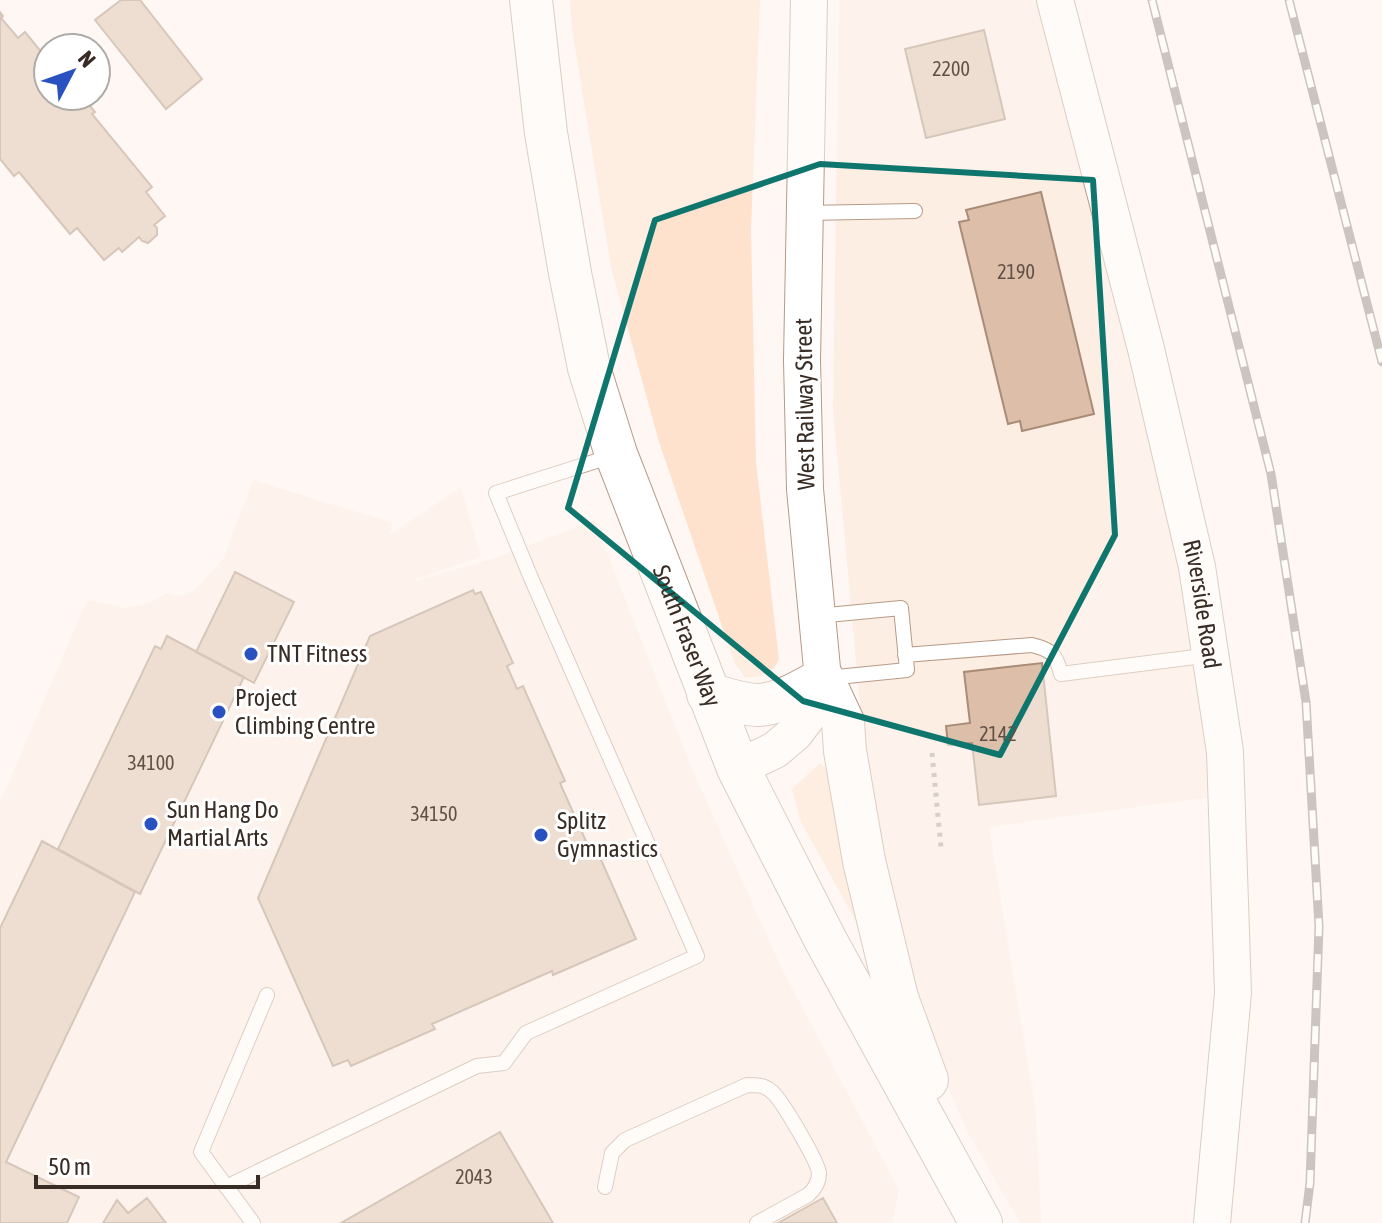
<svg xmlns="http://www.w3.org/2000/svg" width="1382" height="1223" viewBox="0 0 1382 1223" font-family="'Asap Condensed',sans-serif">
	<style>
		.built { fill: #fdeee4 }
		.green { fill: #fee2ce }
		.building { fill: #dcbea9; stroke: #a88c78; stroke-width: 2 }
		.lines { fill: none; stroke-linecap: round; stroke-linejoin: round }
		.service-casing { stroke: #b79a86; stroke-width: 16 }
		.tertiary-casing { stroke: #b79a86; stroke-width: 38 }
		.secondary-casing { stroke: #b79a86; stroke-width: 44 }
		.path { stroke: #a89f99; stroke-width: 5; stroke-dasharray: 4 6; stroke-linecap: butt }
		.service { stroke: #fff; stroke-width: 14 }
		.tertiary { stroke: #fff; stroke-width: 36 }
		.secondary { stroke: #fff; stroke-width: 42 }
		.rail-casing { stroke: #908680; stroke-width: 9 }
		.rail { stroke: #fff; stroke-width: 6; stroke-dasharray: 18; stroke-linecap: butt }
		.marked { fill: none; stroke: #0f766e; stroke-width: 6; stroke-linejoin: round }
		.poi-dot { fill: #2951c0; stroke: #fff; stroke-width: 3 }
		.labels { text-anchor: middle; stroke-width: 6; stroke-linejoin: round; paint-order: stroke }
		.number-label { font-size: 20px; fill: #615045 }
		.street-label { font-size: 24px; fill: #382c24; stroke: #fff }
		.poi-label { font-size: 24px; fill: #382c24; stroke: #fff; text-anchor: start }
	</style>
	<rect width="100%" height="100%" fill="#fef7f3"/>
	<path class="built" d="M 839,0 L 1038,0 L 1198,635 L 1219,796 L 989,827 L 1036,1113 L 1041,1223 L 1020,1223 L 967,1132 L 939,1066 L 913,992 L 872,835 L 833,410 Z
		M 253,480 L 393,523 L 389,535 L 461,487 L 481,557 L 397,586 L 498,557 L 594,520 L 695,775 L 782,969 L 899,1190 L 892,1223 L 0,1223 L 0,802 L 87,600 L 126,608 L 149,603 L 167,593 L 178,596 L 193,591 L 223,559 Z"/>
	<path class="green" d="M 570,0 L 760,0 L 751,229 L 756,462 L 779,660 C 770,675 762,678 745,677 L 735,664 L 659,442 L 611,268 L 572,29 Z
		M 820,763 L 827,769 L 861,921 L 857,923 L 800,820 L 792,789 Z"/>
	<path class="building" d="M 121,0 L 140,0 L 202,79 L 166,109 L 95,20 Z
		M 0,12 L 3,16 L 1,18 L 18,38 L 25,32 L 48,60 L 48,96 L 82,96 L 95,112 L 92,114 L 152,187 L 146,192 L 165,216 L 154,225 L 157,228 L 157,235 L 148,243 L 142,241 L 139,237 L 122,252 L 119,248 L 104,260 L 77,228 L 70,234 L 19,172 L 14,176 L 0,159 Z
		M 984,30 L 1005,119 L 926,138 L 905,49 Z
		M 1041,192 L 1094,414 L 1022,431 L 1020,421 L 1008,424 L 959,222 L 969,220 L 966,210 Z
		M 235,572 L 294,602 L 254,683 L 196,652 Z
		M 473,590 L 475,594 L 481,592 L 513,663 L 507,666 L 517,689 L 523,686 L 565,781 L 560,783 L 589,848 L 595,846 L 636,939 L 553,975 L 552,971 L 432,1024 L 435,1029 L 351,1066 L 348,1060 L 333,1066 L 258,898 L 370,636 Z
		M 167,636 L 244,677 L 140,894 L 58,849 L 155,646 L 161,649 Z
		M 1042,663 L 1056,796 L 979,805 L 972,743 L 948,745 L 946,726 L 970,723 L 964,672 Z
		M 42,841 L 135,892 L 6,1162 L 79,1197 L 67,1223 L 0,1223 L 0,928 Z
		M 500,1132 L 553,1223 L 341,1223 Z
		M 147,1198 L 166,1223 L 103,1223 L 117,1200 L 128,1213 Z
		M 823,1198 L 837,1223 L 778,1223 Z"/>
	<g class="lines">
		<g class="service-casing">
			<path id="service" d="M 805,213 L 915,211
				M 817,616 L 901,608 L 907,670 L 827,678
				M 905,655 L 1032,645 C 1052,650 1056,654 1061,674 L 1211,655
				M 226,1187 L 477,1066 L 504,1063 L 526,1033 L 697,956 L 531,578 L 496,493 L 612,456
				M 605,1187 L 612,1153 L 625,1140 L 747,1085 C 757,1085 764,1085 771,1091 C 781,1098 818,1162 819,1173 C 819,1182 815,1189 808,1195 L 757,1223
				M 253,1223 L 201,1152 L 267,995"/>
		</g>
		<g class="tertiary-casing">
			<g id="tertiary">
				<path id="s1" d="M 1055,0 L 1146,349 L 1197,567 L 1225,752 L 1233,993 L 1212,1223"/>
				<path d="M 738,768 L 775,750 L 795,733 L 813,709 L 823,679 L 805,489 L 802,360 L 809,0"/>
			</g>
		</g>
		<g class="secondary-casing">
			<g id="secondary">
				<path id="s2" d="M 531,0 L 546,133 L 570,273 L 589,368 L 616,454 L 738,768 L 826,941 L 981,1223"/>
				<path d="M 708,694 C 724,698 742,705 758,705 C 781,704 803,690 823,679 L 843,722 L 845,751 L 864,861 L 897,998 L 927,1080"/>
			</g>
		</g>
		<path class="path" d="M 932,753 L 941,848"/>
		<use href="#service" class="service"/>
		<use href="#tertiary" class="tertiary"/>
		<use href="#secondary" class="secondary"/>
		<g class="rail-casing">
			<path id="rail" d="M 1152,0 L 1271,474 L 1306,702 L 1319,926 L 1310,1183 L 1305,1223
				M 1289,0 L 1382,362"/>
		</g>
		<use href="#rail" class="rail"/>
	</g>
	<path d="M0 0H1382V1223H0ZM 820,164 L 1093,180 L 1115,535 L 1000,755 L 803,701 L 568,508 L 655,220 Z" fill="#fef7f3" fill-opacity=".55" fill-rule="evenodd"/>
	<path class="marked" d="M 820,164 L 1093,180 L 1115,535 L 1000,755 L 803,701 L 568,508 L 655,220 Z"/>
	<g class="poi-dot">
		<circle cx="251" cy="654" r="8"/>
		<circle cx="219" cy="712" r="8"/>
		<circle cx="151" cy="824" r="8"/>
		<circle cx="541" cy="835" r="8"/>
	</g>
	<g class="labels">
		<g class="number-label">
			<text x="951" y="76">2200</text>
			<text x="1016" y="279">2190</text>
			<text x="998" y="741">2142</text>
			<text x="151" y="770">34100</text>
			<text x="434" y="821">34150</text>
			<text x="474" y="1184">2043</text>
		</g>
		<g class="street-label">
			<text transform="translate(805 404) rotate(-91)" y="8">West Railway Street</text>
			<text dy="8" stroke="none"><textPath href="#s1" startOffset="622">Riverside Road</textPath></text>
			<text dy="8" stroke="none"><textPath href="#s2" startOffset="658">South Fraser Way</textPath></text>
		</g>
		<g class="poi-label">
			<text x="267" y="662">TNT Fitness</text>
			<text x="235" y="706">Project<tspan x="235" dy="28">Climbing Centre</tspan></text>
			<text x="167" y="818">Sun Hang Do<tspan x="167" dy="28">Martial Arts</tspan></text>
			<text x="557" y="829">Splitz<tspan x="557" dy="28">Gymnastics</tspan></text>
		</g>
	</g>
	<g transform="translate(72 72) rotate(49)"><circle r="38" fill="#ffffff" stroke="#afaba7" stroke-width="2"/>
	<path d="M0-6L14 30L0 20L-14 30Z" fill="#2951c0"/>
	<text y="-12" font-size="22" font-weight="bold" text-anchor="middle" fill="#382c24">N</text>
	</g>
	<path d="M36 1175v12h222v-12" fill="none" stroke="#382c24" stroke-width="4"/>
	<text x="48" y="1175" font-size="24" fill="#382c24" stroke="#ffffff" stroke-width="6" paint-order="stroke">50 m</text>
</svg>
